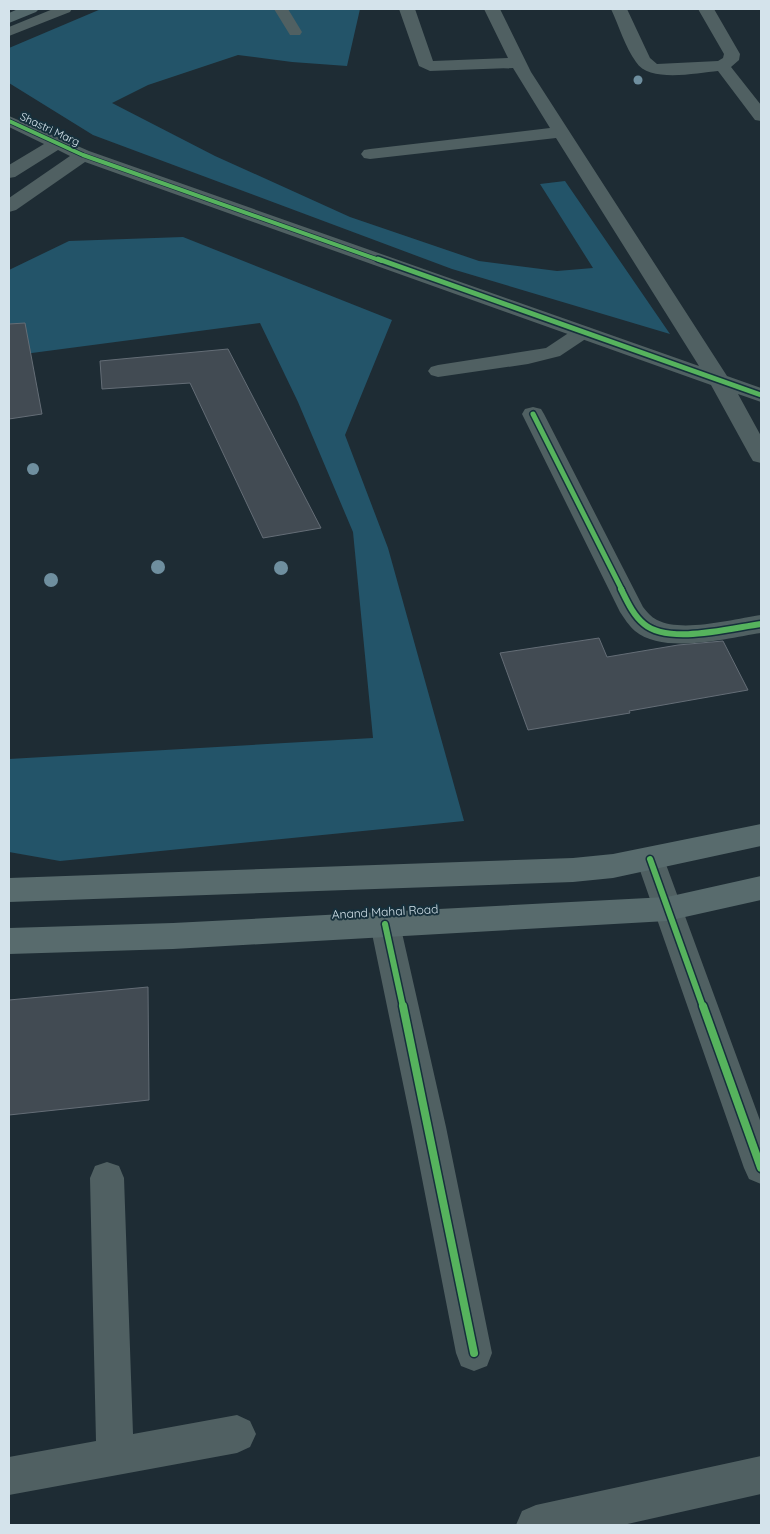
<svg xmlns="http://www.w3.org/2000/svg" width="770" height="1534" viewBox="0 0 770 1534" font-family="Quicksand,sans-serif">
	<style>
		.green { fill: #235469 }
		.building { fill: #424b53; stroke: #646d76 }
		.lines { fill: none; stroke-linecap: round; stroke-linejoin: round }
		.lane { fill: #506062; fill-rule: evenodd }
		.street { fill: #506062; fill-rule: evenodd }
		.secondary { fill: #586b6d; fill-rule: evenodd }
		.primary { fill: #54686b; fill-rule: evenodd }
		.cycleway-far3-casing { stroke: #16303c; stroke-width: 5.5 }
		.cycleway-far2-casing { stroke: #16303c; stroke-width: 8 }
		.cycleway-far1-casing { stroke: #16303c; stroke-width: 9 }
		.cycleway-casing { stroke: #16303c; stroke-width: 11 }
		.cycleway-far3 { stroke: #56b35d; stroke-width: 4 }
		.cycleway-far2 { stroke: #56b35d; stroke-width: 5 }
		.cycleway-far1 { stroke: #56b35d; stroke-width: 6 }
		.cycleway { stroke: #56b35d; stroke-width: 8 }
		.tree { fill: #6f8f9f }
		.labels { text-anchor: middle; stroke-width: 4; stroke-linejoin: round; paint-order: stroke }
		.far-street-label { font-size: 11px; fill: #d4e3eb; stroke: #16303c }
		.street-label { font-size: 12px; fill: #d4e3eb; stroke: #16303c }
	</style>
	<rect width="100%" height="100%" fill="#1e2c34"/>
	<path class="green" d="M 101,9 L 360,9 L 347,66 L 292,62 L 238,55 L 148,85 L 112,103 L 215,156 L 350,217 L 479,261 L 557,271 L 593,268 L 540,184 L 565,181 L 670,334 L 452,269 L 93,135 L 9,83 L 9,48 Z
		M 183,237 L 392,320 L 345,435 L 388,548 L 464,821 L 60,861 L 9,852 L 9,759 L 373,738 L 353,532 L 298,402 L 260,323 L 9,356 L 9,270 L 69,241 Z"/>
	<path class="building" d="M 25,323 L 42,414 L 9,419 L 9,324 Z
		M 228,349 L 321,528 L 263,538 L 190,383 L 102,389 L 100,361 Z
		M 599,638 L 607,657 L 678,645 L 723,641 L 748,690 L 629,711 L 630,713 L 528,730 L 500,653 Z
		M 148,987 L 149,1100 L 9,1115 L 9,1000 Z"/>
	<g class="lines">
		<path class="lane" d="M 53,9 L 72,9 L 70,12 L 9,36 L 9,27 Z
			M 274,9 L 288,9 L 302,32 L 300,35 L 290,35 Z
			M 583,326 L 590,328 L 592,332 L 590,336 L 560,356 L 528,364 L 438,377 L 431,375 L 428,371 L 431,367 L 438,365 L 546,348 L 576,328 Z"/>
		<path class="street" d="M 399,9 L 415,9 L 433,61 L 508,58 L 484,9 L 500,9 L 531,72 L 727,376 L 761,388 L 761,402 L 738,394 L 761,436 L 761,463 L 753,461 L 750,456 L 711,385 L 85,162 L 16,210 L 9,212 L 9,198 L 70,156 L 58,150 L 15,177 L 9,178 L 9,165 L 44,144 L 9,127 L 9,116 L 89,151 L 699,366 L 556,138 L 370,159 L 364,158 L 361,154 L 364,150 L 370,149 L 550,128 L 513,68 L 430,71 L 419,66 Z
			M 611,9 L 627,9 L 650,58 L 657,64 L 718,61 L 723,58 L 724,54 L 698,9 L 714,9 L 740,54 L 739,60 L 731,67 L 761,105 L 761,121 L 755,120 L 718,71 C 696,73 649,83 636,62 C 625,47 619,26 611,9 Z
			M 533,407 L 541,409 L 544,414 L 643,607 C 647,612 651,617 657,620 C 682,633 733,619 761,615 L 761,633 C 727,638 664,655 635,631 C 629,626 624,618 620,612 L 522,414 L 525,409 Z
			M 650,847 L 660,851 L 664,859 L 761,1123 L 761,1184 L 749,1179 L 744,1168 L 636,859 L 640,851 Z
			M 385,911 L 396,915 L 400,924 L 446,1127 L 492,1353 L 487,1366 L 474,1371 L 461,1366 L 456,1353 L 412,1127 L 370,924 L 374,915 Z
			M 107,1162 L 119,1166 L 124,1178 L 133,1434 L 237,1415 L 250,1421 L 256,1434 L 250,1447 L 237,1453 L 9,1495 L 9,1457 L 96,1441 L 90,1178 L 95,1166 Z
			M 761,1456 L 761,1494 L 623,1525 L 516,1525 L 522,1511 L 536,1505 Z"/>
		<path class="secondary" d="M 761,824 L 761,846 L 613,878 L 573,882 L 9,902 L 9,878 L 573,858 L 613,854 Z
			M 761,876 L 761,900 L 667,921 L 173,949 L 9,954 L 9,928 L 173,923 L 667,897 Z"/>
		<path class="primary" d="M 18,9 L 39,9 L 36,12 L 9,23 L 9,13 Z"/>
		<g class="cycleway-far3-casing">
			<path id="cycleway-far3" d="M 9,121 L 83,155 L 382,261"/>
		</g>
		<g class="cycleway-far2-casing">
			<path id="cycleway-far2" d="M 378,259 L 761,395
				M 533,414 L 622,590"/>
		</g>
		<g class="cycleway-far1-casing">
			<path id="cycleway-far1" d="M 621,589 C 627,601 633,615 644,624 C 669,645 731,628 761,624
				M 650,859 L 703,1007
				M 385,924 L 403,1007"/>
		</g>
		<g class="cycleway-casing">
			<path id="cycleway" d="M 403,1006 L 474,1353
				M 703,1006 L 761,1168"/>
		</g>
		<use href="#cycleway-far3" class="cycleway-far3"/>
		<use href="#cycleway-far2" class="cycleway-far2"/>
		<use href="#cycleway-far1" class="cycleway-far1"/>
		<use href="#cycleway" class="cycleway"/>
	</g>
	<g class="tree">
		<circle cx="638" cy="80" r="4.5"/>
		<circle cx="33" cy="469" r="6"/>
		<circle cx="158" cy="567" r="7"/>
		<circle cx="281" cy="568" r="7"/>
		<circle cx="51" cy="580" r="7"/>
	</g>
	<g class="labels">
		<g class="far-street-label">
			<text transform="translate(50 129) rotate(25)" y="4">Shastri Marg</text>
		</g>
		<g class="street-label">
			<text transform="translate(385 912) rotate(-3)" y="4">Anand Mahal Road</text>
		</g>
	</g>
	<rect width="770" height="1534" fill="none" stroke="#d4e3eb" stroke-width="20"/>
</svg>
